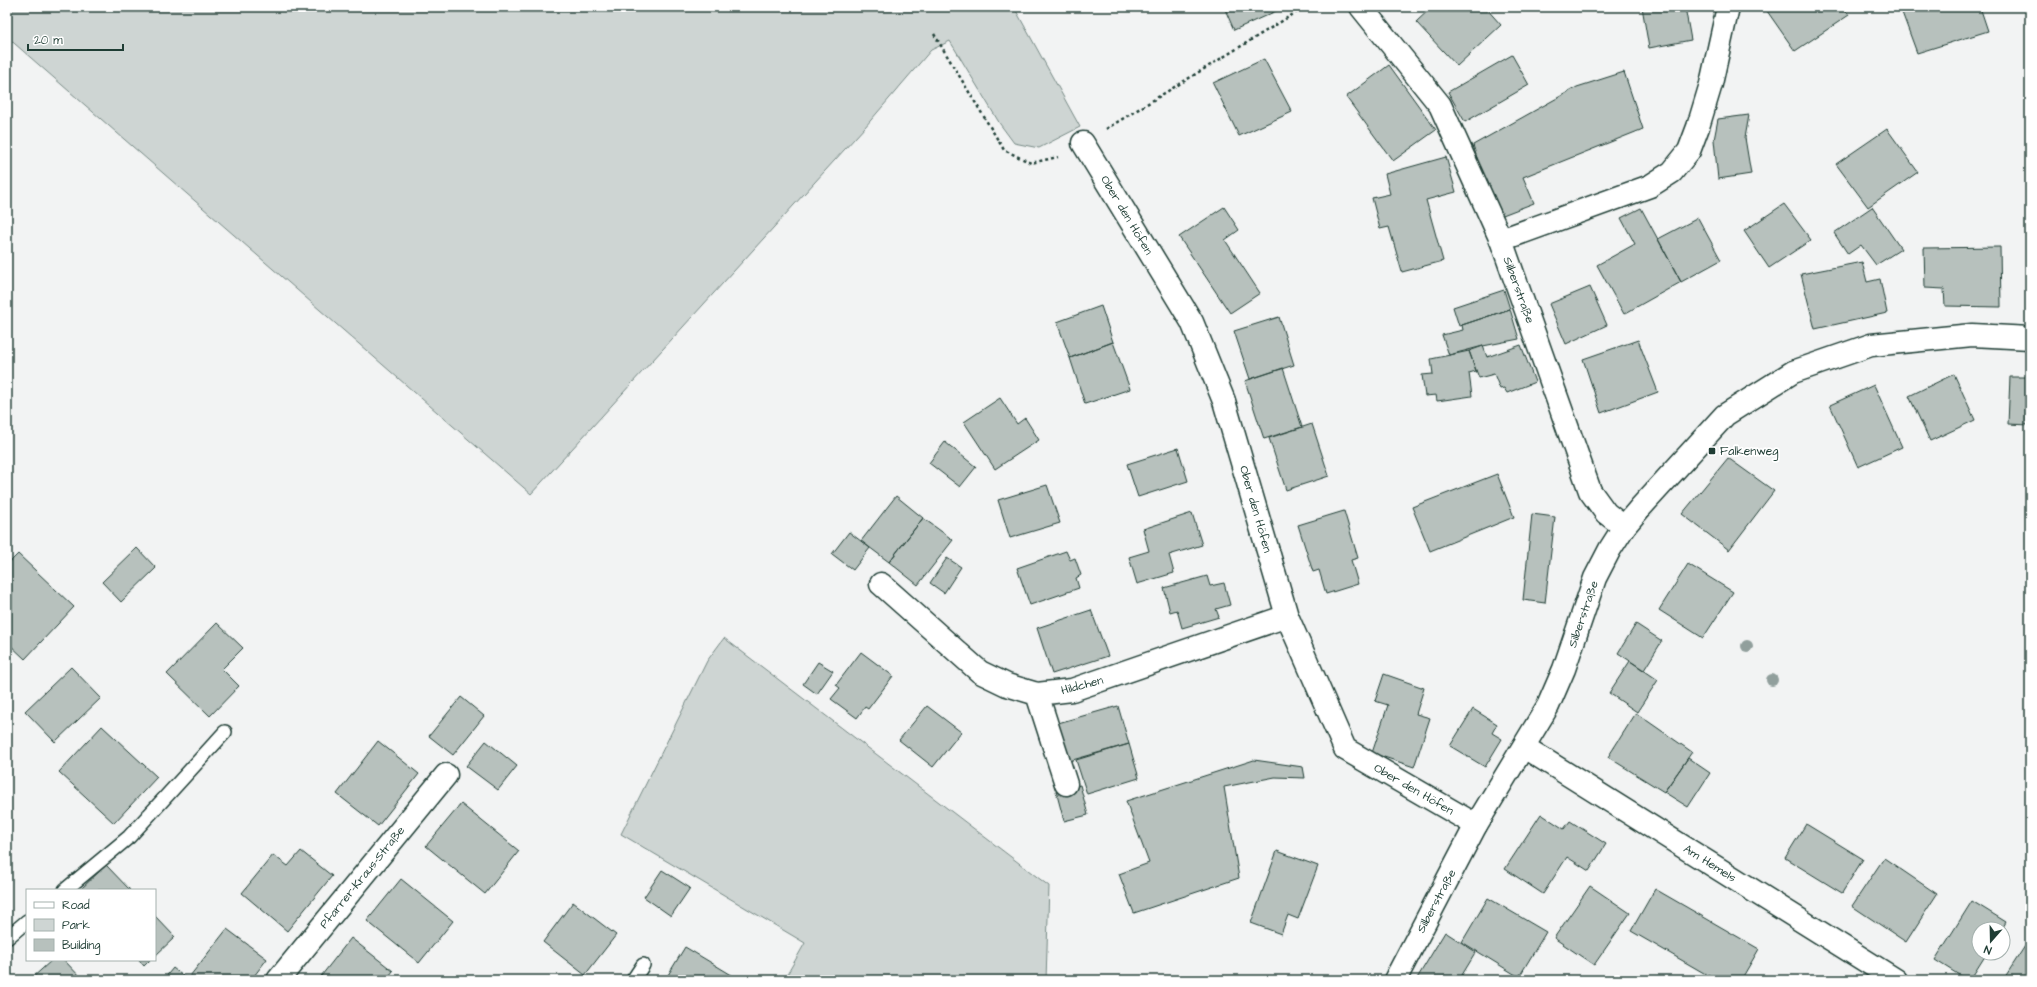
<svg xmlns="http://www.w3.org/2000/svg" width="2037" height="987" viewBox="0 0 2037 987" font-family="'Architects Daughter',sans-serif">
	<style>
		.green { fill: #ced5d3; stroke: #768984 }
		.building { fill: #b7c1bd; stroke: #1f3d34 }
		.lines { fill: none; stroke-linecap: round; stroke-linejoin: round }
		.lane-casing { stroke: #1f3d34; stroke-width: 16 }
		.street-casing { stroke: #1f3d34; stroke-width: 25 }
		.secondary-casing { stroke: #1f3d34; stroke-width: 25 }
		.path { stroke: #1f3d34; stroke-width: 2.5; stroke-dasharray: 3 3; stroke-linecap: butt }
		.lane { stroke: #fff; stroke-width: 13 }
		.street { stroke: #fff; stroke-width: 22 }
		.secondary { stroke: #fff; stroke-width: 22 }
		.tree { fill: #919f9c }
		.poi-dot { fill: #1f3d34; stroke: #fff; stroke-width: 1.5 }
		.labels { text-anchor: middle; stroke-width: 3.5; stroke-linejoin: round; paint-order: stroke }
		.street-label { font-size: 12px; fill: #1f3d34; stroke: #fff }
		.poi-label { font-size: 12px; fill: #1f3d34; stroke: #fff; text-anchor: start }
	</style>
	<rect width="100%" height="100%" fill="#f2f3f3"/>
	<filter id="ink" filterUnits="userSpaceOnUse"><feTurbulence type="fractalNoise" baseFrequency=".025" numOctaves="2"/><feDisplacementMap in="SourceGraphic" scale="8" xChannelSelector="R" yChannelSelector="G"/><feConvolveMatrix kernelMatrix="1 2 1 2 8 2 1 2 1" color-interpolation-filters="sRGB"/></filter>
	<g filter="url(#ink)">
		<path class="green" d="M 7,7 L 1014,7 L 1080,127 L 1039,148 L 1014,143 L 1000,124 L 950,41 L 931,50 L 865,127 L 531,494 L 7,37 Z
			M 724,638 L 1049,886 L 1046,980 L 784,980 L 805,943 L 621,834 L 707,661 Z"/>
		<path class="building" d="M 1224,7 L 1285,7 L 1234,30 Z
			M 1432,7 L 1485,7 L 1501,25 L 1457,66 L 1416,22 Z
			M 1642,7 L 1685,7 L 1691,40 L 1649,48 Z
			M 1774,7 L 1843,7 L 1849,15 L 1795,51 L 1767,11 Z
			M 1900,7 L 1980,7 L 1988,31 L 1917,53 Z
			M 1512,55 L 1529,85 L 1465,122 L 1448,92 Z
			M 1264,59 L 1292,112 L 1239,136 L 1213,83 Z
			M 1389,65 L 1436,130 L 1393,161 L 1346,97 Z
			M 1624,72 L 1643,129 L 1523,177 L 1534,203 L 1495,218 L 1473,145 L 1577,87 Z
			M 1749,115 L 1745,138 L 1751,174 L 1718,179 L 1714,140 L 1718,119 Z
			M 1887,129 L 1918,172 L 1868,207 L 1836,164 Z
			M 1446,157 L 1456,192 L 1426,200 L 1443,261 L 1402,272 L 1389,227 L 1380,229 L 1372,198 L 1390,194 L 1385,174 Z
			M 1784,204 L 1811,240 L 1769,268 L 1744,231 Z
			M 1224,207 L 1239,230 L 1225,240 L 1260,293 L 1230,313 L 1179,237 Z
			M 1872,207 L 1901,249 L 1876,265 L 1861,245 L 1848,254 L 1834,233 Z
			M 1641,208 L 1681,282 L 1624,314 L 1597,265 L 1635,244 L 1621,218 Z
			M 1698,218 L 1721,260 L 1681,282 L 1658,239 Z
			M 2000,247 L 2001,307 L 1945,306 L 1944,289 L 1925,288 L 1924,248 Z
			M 1862,262 L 1867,282 L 1880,279 L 1887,313 L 1815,329 L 1801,274 Z
			M 1590,287 L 1607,325 L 1566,344 L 1549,304 Z
			M 1504,290 L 1510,309 L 1459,326 L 1453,307 Z
			M 1101,306 L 1113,342 L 1070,358 L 1057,322 Z
			M 1510,309 L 1519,339 L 1483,346 L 1449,355 L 1442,335 L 1463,330 L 1462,325 Z
			M 1279,317 L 1294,365 L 1250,379 L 1234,331 Z
			M 1638,340 L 1658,392 L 1601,413 L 1583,359 Z
			M 1113,342 L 1130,389 L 1085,404 L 1070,358 Z
			M 1521,345 L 1535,382 L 1507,393 L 1504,388 L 1500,389 L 1494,374 L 1479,378 L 1469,351 L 1483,346 L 1487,357 Z
			M 1469,351 L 1476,371 L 1469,373 L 1472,396 L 1437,401 L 1436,395 L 1425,396 L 1422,375 L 1433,374 L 1431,359 Z
			M 1283,368 L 1302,427 L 1264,439 L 1245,381 Z
			M 1954,374 L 1975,420 L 1930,441 L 1909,396 Z
			M 2010,377 L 2030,377 L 2030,425 L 2008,424 Z
			M 1874,385 L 1902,447 L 1858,467 L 1830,405 Z
			M 1000,398 L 1017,424 L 1025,418 L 1039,440 L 995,469 L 964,422 Z
			M 1312,424 L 1329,476 L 1286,490 L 1269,438 Z
			M 945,442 L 976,467 L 960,487 L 929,463 Z
			M 1178,448 L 1188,481 L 1138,497 L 1127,464 Z
			M 1728,458 L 1774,491 L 1729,550 L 1682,514 Z
			M 1497,474 L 1514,517 L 1430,551 L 1412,507 Z
			M 1047,485 L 1060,523 L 1010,538 L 998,500 Z
			M 896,496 L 923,518 L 889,562 L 861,541 Z
			M 1344,511 L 1358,558 L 1351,560 L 1358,584 L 1326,594 L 1319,570 L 1313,572 L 1298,525 Z
			M 1192,513 L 1202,545 L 1169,555 L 1174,573 L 1137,584 L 1129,557 L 1149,551 L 1143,529 Z
			M 1532,514 L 1555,517 L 1545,603 L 1523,600 Z
			M 923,518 L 953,540 L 918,585 L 889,562 Z
			M 849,532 L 870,548 L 853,570 L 832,554 Z
			M 137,548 L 156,568 L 121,602 L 102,582 Z
			M 1066,551 L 1070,560 L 1075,558 L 1081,575 L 1076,578 L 1079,588 L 1030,605 L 1017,568 Z
			M 18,554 L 74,607 L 25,659 L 7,642 L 7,565 Z
			M 947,558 L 961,567 L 944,593 L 930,583 Z
			M 1688,564 L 1733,592 L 1703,638 L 1659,610 Z
			M 1207,576 L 1210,586 L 1224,583 L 1230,605 L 1216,609 L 1219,617 L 1182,628 L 1177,610 L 1170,612 L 1164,588 Z
			M 1091,610 L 1108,656 L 1052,674 L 1037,628 Z
			M 217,623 L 243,648 L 222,669 L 239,686 L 210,716 L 167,674 Z
			M 1636,624 L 1662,641 L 1644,670 L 1618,653 Z
			M 861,652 L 893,676 L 868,709 L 865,707 L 857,718 L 831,699 L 840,688 L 836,685 Z
			M 1630,661 L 1658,680 L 1637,712 L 1609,693 Z
			M 818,662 L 833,671 L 817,694 L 803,684 Z
			M 71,667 L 101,698 L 55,742 L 25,711 Z
			M 1384,674 L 1424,688 L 1416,714 L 1430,718 L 1414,767 L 1372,753 L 1388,705 L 1375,701 Z
			M 461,697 L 484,716 L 453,755 L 429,736 Z
			M 927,706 L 961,732 L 933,767 L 899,740 Z
			M 1118,706 L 1129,744 L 1069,761 L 1058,723 Z
			M 1473,709 L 1497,724 L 1492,733 L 1502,739 L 1485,767 L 1450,746 Z
			M 1636,713 L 1692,752 L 1664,792 L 1608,757 Z
			M 102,726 L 157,777 L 114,823 L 59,772 Z
			M 378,741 L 419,774 L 378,826 L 337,794 Z
			M 486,741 L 517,766 L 498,790 L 466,766 Z
			M 1129,744 L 1139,778 L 1087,794 L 1076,760 Z
			M 1688,758 L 1710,773 L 1688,807 L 1664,792 Z
			M 1254,760 L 1303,767 L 1305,778 L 1275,777 L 1224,787 L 1239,878 L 1134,913 L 1119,874 L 1149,863 L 1126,801 Z
			M 1080,785 L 1088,815 L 1064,821 L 1056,791 Z
			M 461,804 L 519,851 L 485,894 L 426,846 Z
			M 1541,814 L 1564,829 L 1570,821 L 1606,844 L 1589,871 L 1567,857 L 1543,894 L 1505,869 Z
			M 1806,824 L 1863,859 L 1842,893 L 1785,858 Z
			M 301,851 L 332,876 L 287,931 L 242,893 L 273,855 L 288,866 Z
			M 1277,851 L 1318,866 L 1298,919 L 1288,915 L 1281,934 L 1251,923 Z
			M 1884,858 L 1937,894 L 1906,942 L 1852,906 Z
			M 106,865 L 130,890 L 80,890 Z
			M 662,870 L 690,888 L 671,916 L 644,897 Z
			M 401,879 L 453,921 L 419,963 L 367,921 Z
			M 1590,886 L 1630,913 L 1594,965 L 1554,938 Z
			M 1655,889 L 1759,949 L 1741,980 L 1716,980 L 1631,931 Z
			M 1488,898 L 1546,932 L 1519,977 L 1462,942 Z
			M 1972,901 L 2006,922 L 2002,929 L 1979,929 L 1979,953 L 1987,953 L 1970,980 L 1967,980 L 1935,960 Z
			M 573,902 L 616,935 L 585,975 L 543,942 Z
			M 155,916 L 175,937 L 155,956 Z
			M 227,929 L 267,959 L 251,980 L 196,980 L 190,976 Z
			M 1445,932 L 1476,952 L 1459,980 L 1416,980 Z
			M 351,938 L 393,971 L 386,980 L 318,980 Z
			M 2025,946 L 2030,949 L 2030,980 L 2003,980 Z
			M 685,947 L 740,980 L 665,980 Z
			M 52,960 L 64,960 L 83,980 L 33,980 L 31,979 Z
			M 139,960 L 150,960 L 144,966 Z
			M 173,968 L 188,980 L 163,980 Z"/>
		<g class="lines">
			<g class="lane-casing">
				<path id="lane" d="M 65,890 L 129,837 L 225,732
					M 7,938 L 27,921
					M 633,980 L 643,965"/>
			</g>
			<g class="street-casing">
				<path id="street" d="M 1361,7 L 1440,105 L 1501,240
					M 1083,143 L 1192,322 L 1224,401 L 1287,616 L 1345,749 L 1476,825
					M 1624,527 L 1640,508 L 1725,415 L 1793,372 L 1871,345 L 1972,335 L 2030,338
					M 881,584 L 980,672 L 1007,685 L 1037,694 L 1072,690 L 1287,616
					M 1037,694 L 1066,784
					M 1524,747 L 1896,980
					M 278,980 L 446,775"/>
			</g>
			<g class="secondary-casing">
				<path id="secondary" d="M 1395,980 L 1476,825 L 1548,706 L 1564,669 L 1595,578 L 1610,549 L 1624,527 L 1606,513 L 1590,491 L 1501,240 L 1650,186 L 1672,172 L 1689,151 L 1698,127 L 1711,84 L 1728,7"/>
			</g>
			<path class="path" d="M 934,34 L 1004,150 L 1031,163 L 1058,157
				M 1106,129 L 1305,7"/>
			<use href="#lane" class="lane"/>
			<use href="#street" class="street"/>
			<use href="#secondary" class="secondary"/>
		</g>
		<g class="tree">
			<circle cx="1747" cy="646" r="6"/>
			<circle cx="1772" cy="680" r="6"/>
		</g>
	</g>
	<rect class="poi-dot" x="1708" y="447" width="8" height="8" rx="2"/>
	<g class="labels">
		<g class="street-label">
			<text transform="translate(1127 215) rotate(59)" y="4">Ober den Höfen</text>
			<text transform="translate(1519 290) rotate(70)" y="4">Silberstraße</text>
			<text transform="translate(1256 509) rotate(74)" y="4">Ober den Höfen</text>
			<text transform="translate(1583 614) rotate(-71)" y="4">Silberstraße</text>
			<text transform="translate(1082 685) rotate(-15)" y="4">Hildchen</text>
			<text transform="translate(1414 789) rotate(30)" y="4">Ober den Höfen</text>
			<text transform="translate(1710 863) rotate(32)" y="4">Am Hemels</text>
			<text transform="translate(362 877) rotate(-51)" y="4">Pfarrer-Kraus-Straße</text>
			<text transform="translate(1436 901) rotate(-62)" y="4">Silberstraße</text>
		</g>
		<g class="poi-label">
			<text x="1720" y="455">Falkenweg</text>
		</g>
	</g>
	<rect width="2037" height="987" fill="none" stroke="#fff" stroke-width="24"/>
	<rect x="12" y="12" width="2013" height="963" fill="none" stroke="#1f3d34" stroke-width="1.5" filter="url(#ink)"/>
	<rect x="26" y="889" width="130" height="72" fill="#ffffff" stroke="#a5b1ae"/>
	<rect x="34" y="902" width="20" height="6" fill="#ffffff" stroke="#a5b1ae"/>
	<text x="62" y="909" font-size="12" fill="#1f3d34">Road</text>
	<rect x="34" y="919" width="20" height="12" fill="#ced5d3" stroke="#a5b1ae"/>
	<text x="62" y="929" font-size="12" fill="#1f3d34">Park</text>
	<rect x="34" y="939" width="20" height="12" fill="#b7c1bd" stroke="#a5b1ae"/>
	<text x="62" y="949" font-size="12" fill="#1f3d34">Building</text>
	<g transform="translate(1991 941) rotate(200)"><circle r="19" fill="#ffffff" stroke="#a5b1ae"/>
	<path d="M0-3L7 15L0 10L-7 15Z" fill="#1f3d34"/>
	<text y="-6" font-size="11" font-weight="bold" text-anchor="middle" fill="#1f3d34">N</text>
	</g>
	<path d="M28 44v6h95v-6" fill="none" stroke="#1f3d34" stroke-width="2"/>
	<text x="34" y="44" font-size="12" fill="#1f3d34" stroke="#ffffff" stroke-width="3" paint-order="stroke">20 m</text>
</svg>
